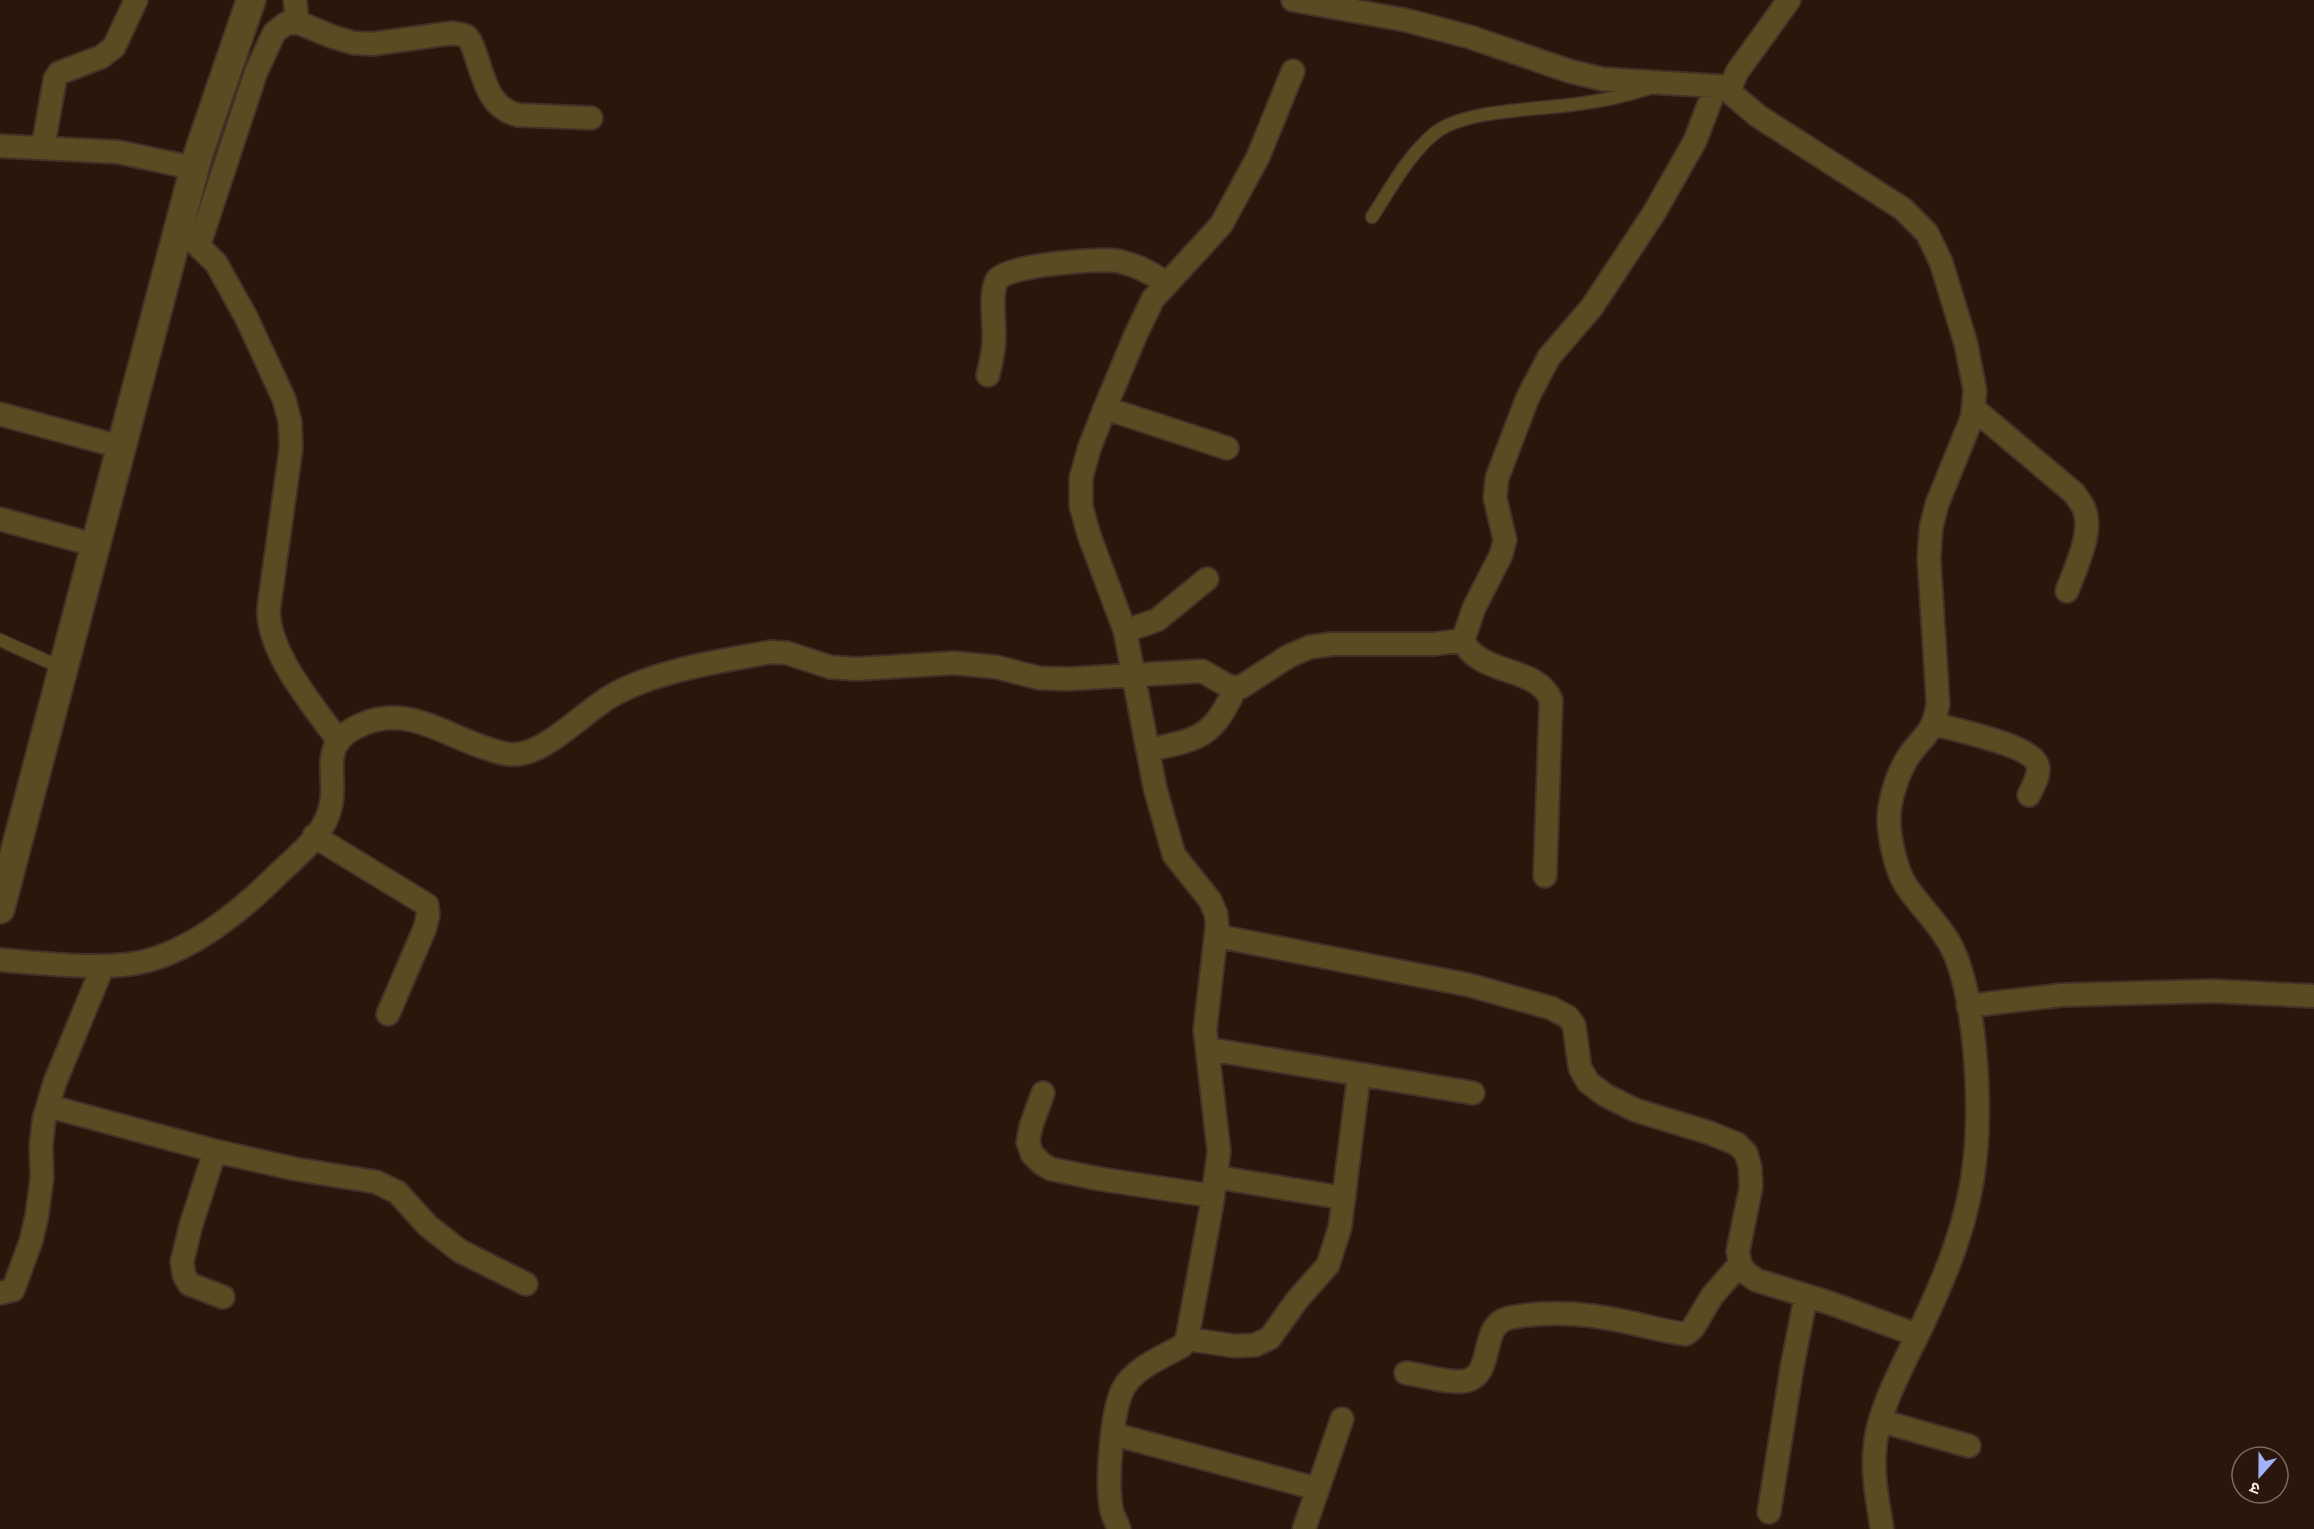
<svg xmlns="http://www.w3.org/2000/svg" width="2314" height="1529" viewBox="0 0 2314 1529" font-family="Karla,'Noto Sans Devanagari',sans-serif">
	<style>
		.lines { fill: none; stroke-linecap: round; stroke-linejoin: round }
		.service-casing { stroke: #443026; stroke-width: 15 }
		.minor-casing { stroke: #443026; stroke-width: 26 }
		.tertiary-casing { stroke: #443026; stroke-width: 32 }
		.service { stroke: #5b4b23; stroke-width: 12 }
		.minor { stroke: #5b4b23; stroke-width: 22 }
		.tertiary { stroke: #5b4b23; stroke-width: 28 }
	</style>
	<rect width="100%" height="100%" fill="#2b160c"/>
	<g class="lines">
		<g class="service-casing">
			<path id="service" d="M 1372,217 C 1391,188 1408,155 1435,133 C 1466,109 1538,110 1577,104 C 1603,101 1628,95 1653,87
				M 0,640 L 62,668"/>
		</g>
		<g class="minor-casing">
			<path id="minor" d="M 295,0 L 297,22
				M 1293,0 L 1405,20 L 1470,37 L 1569,71 L 1602,79 L 1730,87
				M 1789,0 L 1737,72 L 1731,86 L 1732,94 L 1758,116 L 1903,209 L 1927,233 L 1941,262 L 1966,344 L 1975,391 L 1972,418 L 1937,504 L 1931,528 L 1929,559 L 1938,704 C 1933,733 1926,733 1910,754 C 1899,770 1891,794 1889,814 C 1888,833 1895,867 1905,884 C 1919,906 1941,925 1953,950 C 1976,1000 1981,1104 1975,1159 C 1969,1221 1946,1275 1920,1330 C 1904,1363 1877,1412 1875,1448 C 1872,1475 1878,1503 1882,1529
				M 0,146 L 118,152 L 194,168
				M 43,147 L 55,79 L 59,73 L 101,57 L 114,47 L 136,0
				M 188,236 L 216,263 L 246,317 L 284,399 L 290,422 L 291,448 L 270,599 C 269,605 268,611 269,617 C 273,659 314,707 338,740
				M 199,245 L 256,72 L 274,33 L 285,24 L 297,22 L 333,37 L 354,43 L 372,44 L 452,33 C 457,34 462,34 466,36 C 471,40 473,47 475,53 C 484,78 488,108 518,115 L 591,118
				M 988,375 C 991,363 994,351 994,339 C 995,322 989,295 997,280 C 1006,265 1099,258 1118,261 C 1137,265 1151,272 1167,284
				M 1105,408 L 1227,448
				M 1973,408 L 2074,493 C 2077,498 2082,503 2084,509 C 2094,531 2075,569 2067,591
				M 0,414 L 121,447
				M 0,519 L 95,545
				M 1125,631 L 1157,620 L 1207,579
				M 1934,724 C 1955,730 2030,745 2037,764 C 2041,774 2033,786 2029,795
				M 1148,750 C 1201,739 1212,738 1236,687
				M 314,836 L 427,905 L 428,915 L 425,928 L 388,1014
				M 1545,876 L 1551,700 C 1537,665 1478,676 1463,640 L 1474,608 L 1501,555 L 1505,540 L 1495,498 L 1497,478 L 1528,397 L 1549,357 L 1592,307 L 1654,213 L 1695,141 L 1716,86
				M 1217,936 L 1469,985 L 1551,1008 L 1568,1017 L 1574,1025 L 1580,1068 L 1588,1082 L 1605,1095 L 1635,1110 L 1710,1133 L 1737,1144 L 1746,1153 L 1750,1167 L 1751,1187 L 1738,1251 L 1740,1264 L 1745,1272 L 1756,1280 L 1830,1303 L 1917,1335
				M 0,960 C 40,963 81,968 122,965 C 179,961 234,917 273,879 C 291,861 315,843 326,820 C 345,779 310,746 363,724 C 410,704 448,738 492,750 C 500,753 511,755 519,754 C 550,750 586,710 613,695 C 657,670 722,661 771,652 L 787,653 L 830,667 L 856,669 L 954,663 L 996,667 L 1039,678 L 1068,679 L 1202,671 L 1230,687 L 1241,687 L 1289,656 L 1310,647 L 1332,644 L 1435,644 L 1463,640
				M 1968,1006 L 2062,995 L 2213,991 L 2314,996
				M 1208,1049 L 1473,1093
				M 1043,1093 L 1031,1126 L 1028,1142 L 1032,1154 L 1042,1164 L 1051,1169 L 1100,1179 L 1213,1196
				M 48,1106 L 215,1151 L 295,1169 L 376,1182 L 397,1192 L 428,1226 L 460,1251 L 526,1284
				M 215,1151 L 191,1225 L 182,1262 L 184,1275 L 189,1284 L 223,1297
				M 1216,1177 L 1344,1198
				M 0,1293 L 13,1290 L 31,1241 L 37,1215 L 42,1177 L 41,1146 L 44,1119 L 55,1082 L 103,966
				M 1187,1339 L 1235,1346 L 1255,1345 L 1270,1338 L 1297,1300 L 1328,1265 L 1340,1227 L 1359,1075
				M 1406,1373 C 1422,1375 1450,1384 1465,1381 C 1496,1375 1478,1325 1509,1318 C 1548,1310 1593,1314 1632,1323 C 1650,1327 1667,1332 1686,1334 L 1693,1328 L 1712,1296 L 1740,1264
				M 1881,1421 L 1969,1446
				M 1113,1434 L 1318,1489
				M 1769,1512 L 1792,1367 L 1806,1296
				M 1119,1529 C 1117,1523 1114,1518 1112,1512 C 1106,1486 1111,1413 1123,1389 C 1134,1368 1163,1357 1182,1346 L 1187,1339 L 1211,1209 L 1219,1152 L 1205,1030 L 1217,926 L 1216,914 L 1210,900 L 1174,855 L 1155,788 L 1125,631 L 1089,535 L 1081,506 L 1081,478 L 1089,449 L 1105,408 L 1136,334 L 1153,299 L 1221,225 L 1258,157 L 1293,71
				M 1304,1529 L 1342,1419"/>
		</g>
		<g class="tertiary-casing">
			<path id="tertiary" d="M 0,909 L 198,155 L 251,0"/>
		</g>
		<use href="#service" class="service"/>
		<use href="#minor" class="minor"/>
		<use href="#tertiary" class="tertiary"/>
	</g>
	<g transform="translate(2260 1475) rotate(201)"><circle r="28" fill="#2b160c" stroke="#7e6b62" stroke-width="1.5"/>
	<path d="M0-4.5L10 22L0 15L-10 22Z" fill="#a4b2fc"/>
	<text y="-9" font-size="16" font-weight="bold" text-anchor="middle" fill="#faebe4">उ</text>
	</g>
</svg>
